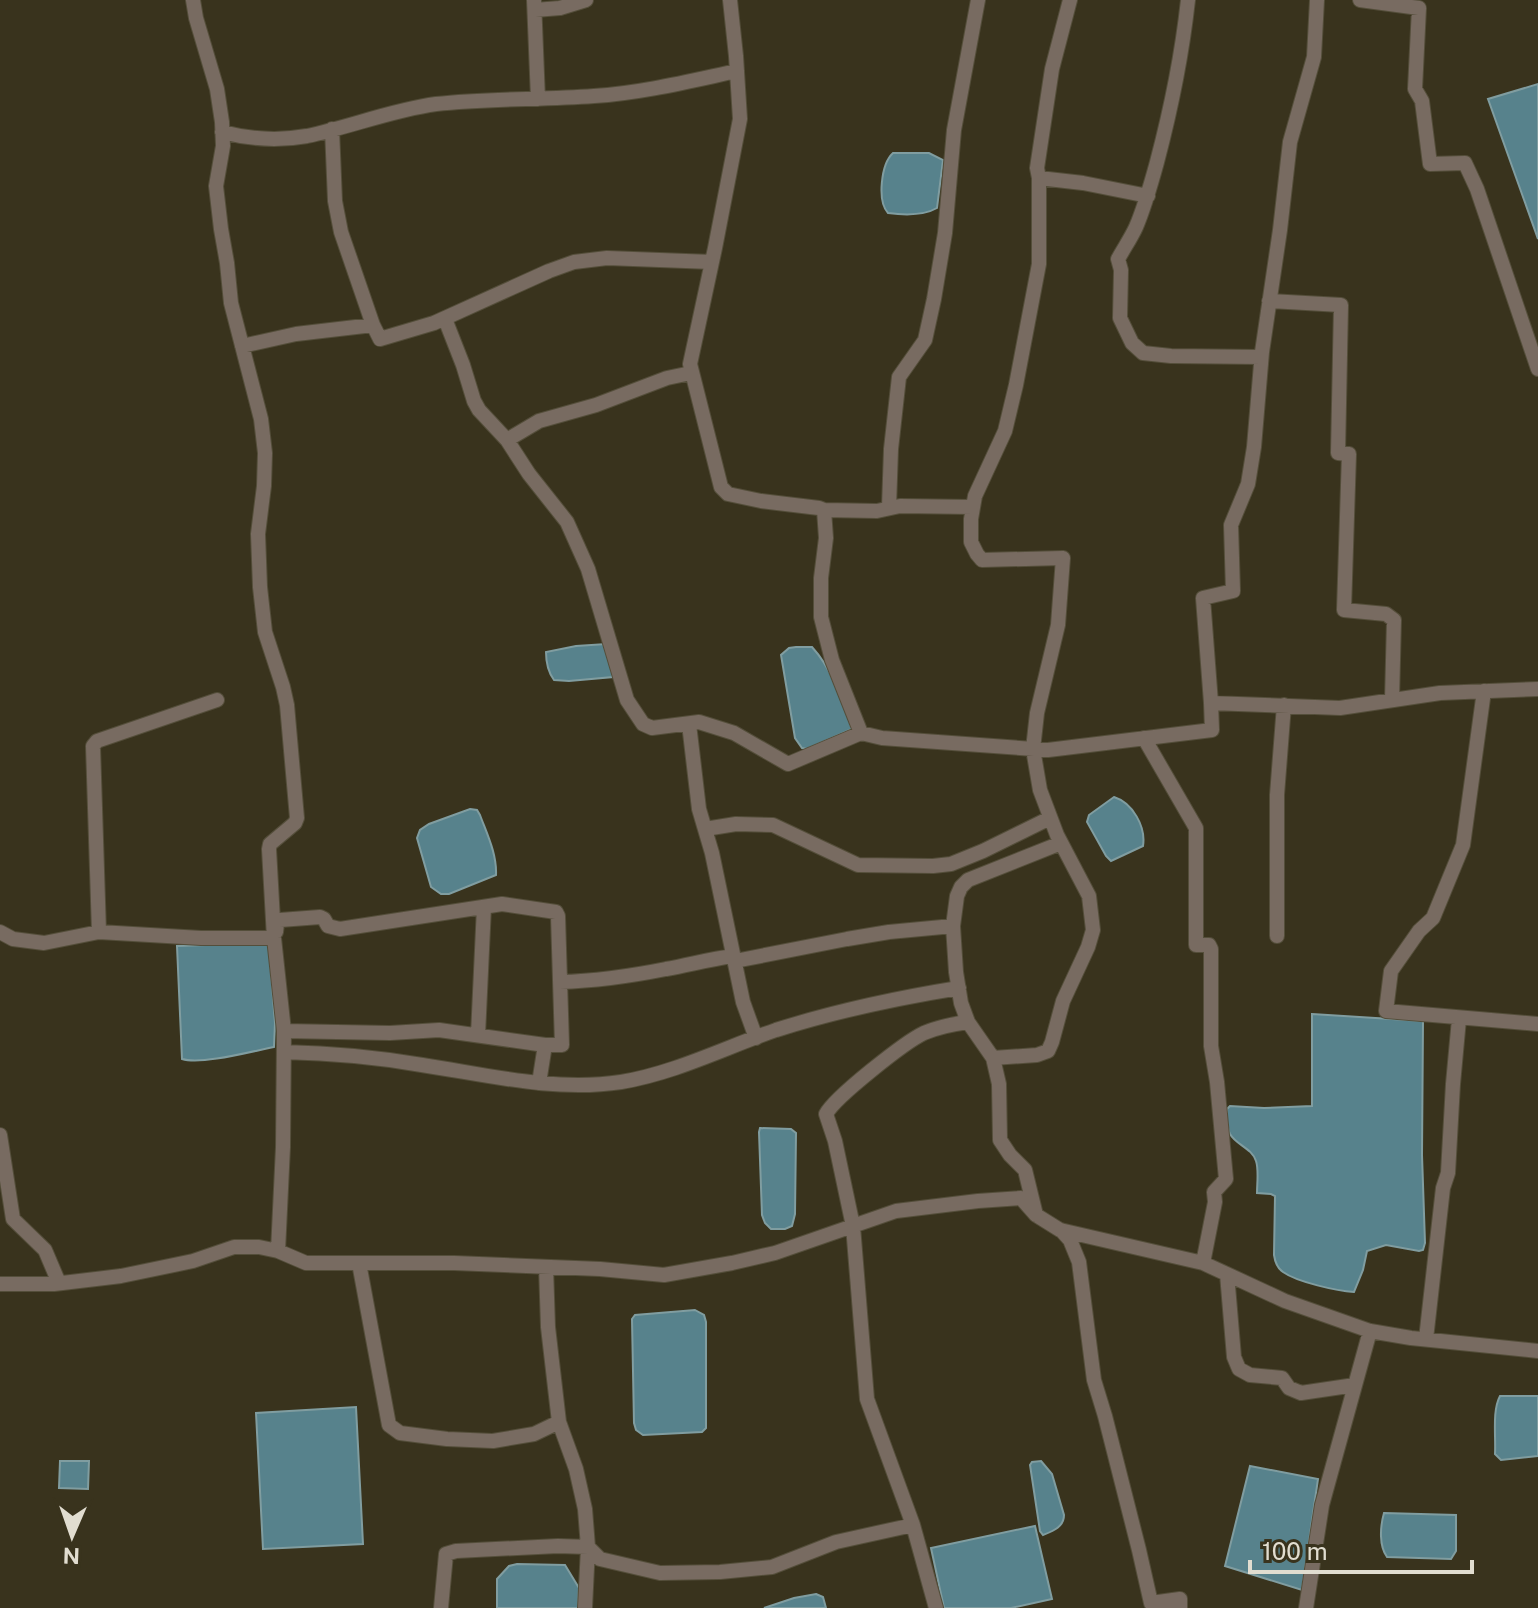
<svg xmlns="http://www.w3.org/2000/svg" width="1538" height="1608" viewBox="0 0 1538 1608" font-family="'Public Sans',sans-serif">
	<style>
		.water { fill: #57828c; stroke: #809da0; stroke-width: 2 }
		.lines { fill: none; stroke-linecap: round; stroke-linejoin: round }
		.minor-casing { stroke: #544e3a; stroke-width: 16 }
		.minor { stroke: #786b61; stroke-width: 14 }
	</style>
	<rect width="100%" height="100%" fill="#39331d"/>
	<path class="water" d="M 1538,84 L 1538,239 L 1488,99 Z
		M 893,153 L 929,153 L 943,160 L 937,208 C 923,216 903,215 888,213 C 877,201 881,164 893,153 Z
		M 606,644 L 613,677 L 569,681 L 554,680 C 548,672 546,662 546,652 L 576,646 Z
		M 796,647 L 812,647 C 833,670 842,700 852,729 L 807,749 L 802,748 L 795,738 L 781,655 L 789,648 Z
		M 1114,797 C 1133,803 1146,827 1143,846 L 1111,861 L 1106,856 L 1087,822 L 1089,815 Z
		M 470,809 L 477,810 L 480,815 C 487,834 497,854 496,875 L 449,894 L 441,894 L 431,887 L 417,838 L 420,830 L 429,824 Z
		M 264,943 L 269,946 L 275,1023 L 274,1047 C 253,1051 202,1065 182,1059 L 177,946 Z
		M 1312,1014 L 1423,1021 L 1422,1155 L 1425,1243 L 1423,1250 L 1419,1251 L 1386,1245 L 1367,1251 L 1363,1270 L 1354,1292 C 1337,1291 1297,1282 1283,1272 C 1277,1268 1275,1262 1274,1255 L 1275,1196 L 1271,1194 L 1257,1193 C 1257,1183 1259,1170 1256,1161 C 1252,1148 1236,1145 1230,1134 C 1226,1126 1227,1117 1227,1109 L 1230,1106 L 1264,1108 L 1312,1106 Z
		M 760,1128 L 791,1129 L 796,1133 L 795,1214 L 792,1226 L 785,1229 L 771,1229 L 765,1223 L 762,1215 L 759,1132 Z
		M 695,1310 L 704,1315 L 706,1322 L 706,1428 L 702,1432 L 643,1435 L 636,1430 L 634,1423 L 632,1319 L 635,1315 Z
		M 1500,1396 L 1538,1396 L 1538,1456 L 1501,1460 L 1495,1454 C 1496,1436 1492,1411 1500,1396 Z
		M 356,1407 L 363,1544 L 263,1549 L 256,1413 Z
		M 60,1461 L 89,1461 L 88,1489 L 59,1488 Z
		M 1041,1461 L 1052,1474 L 1064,1515 C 1064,1527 1053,1531 1043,1535 L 1040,1531 L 1030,1465 L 1032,1462 Z
		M 1250,1466 L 1318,1479 L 1302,1590 L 1225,1566 Z
		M 1384,1513 L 1456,1515 L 1456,1551 L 1451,1559 L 1387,1557 C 1379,1546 1380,1527 1384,1513 Z
		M 1035,1526 L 1052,1599 L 1011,1608 L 944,1608 L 931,1548 Z
		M 517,1564 L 565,1565 L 579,1588 L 578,1608 L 497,1608 L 497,1579 L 509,1566 Z
		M 816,1594 L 823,1597 L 826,1608 L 764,1608 L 794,1598 Z"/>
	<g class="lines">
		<g class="minor-casing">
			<path id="minor" d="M 193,0 L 196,18 L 217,89 L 222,122 L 223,146 L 216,186 L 221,229 L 227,263 L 231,303 L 261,419 L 265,453 L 264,486 L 258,534 L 260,587 L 265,632 L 283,687 L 287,705 L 297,818 L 295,823 L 270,844 L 269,849 L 274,938 L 284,1031 L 283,1147 L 278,1251
				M 534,0 L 538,99
				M 730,0 L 736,56 L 740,119 L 715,248 L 690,364 L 721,487 L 728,494 L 761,501 L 819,508 L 824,510 L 826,538 L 821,578 L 821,617 L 832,660 L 861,733 L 882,738 L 1048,750 L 1212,730 L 1211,703 L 1340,708 L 1440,693 L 1538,689
				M 1188,0 C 1182,55 1171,109 1157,162 C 1151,184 1145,206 1136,227 C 1131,238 1124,248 1118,259 L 1121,270 L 1120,318 L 1132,343 L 1143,353 L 1171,356 L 1261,357
				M 1360,0 L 1419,8 L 1415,89 L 1422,101 L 1430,164 L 1465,163 L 1477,189 L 1538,369
				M 535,10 L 560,8 L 586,0
				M 332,129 L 335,201 L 341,232 L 373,325
				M 222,132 C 249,139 279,141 307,136 C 350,127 392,110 436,104 C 489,98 541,100 594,96 C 642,93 690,81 737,71
				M 1039,178 L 1037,168 L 1052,69 L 1070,0
				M 1269,301 L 1341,305 L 1338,453 L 1349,454 L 1344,610 L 1386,614 L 1394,620 L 1392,700
				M 445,319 L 463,365 L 474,401 L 479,410 L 507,440 L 529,474 L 567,522 L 588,569 L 627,700 L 643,724 L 652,728 L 699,722 L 734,733 L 788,764 L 861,733
				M 242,346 L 296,334 L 373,325 L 380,339 L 434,323 L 549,271 L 574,262 L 607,258 L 712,262
				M 507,440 L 539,421 L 596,405 L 667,378 L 691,373
				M 889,507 L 891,449 L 899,377 L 925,340 L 934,299 L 945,233 L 954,130 L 978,0
				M 824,510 L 877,511 L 900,506 L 973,507
				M 1484,691 L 1463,845 L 1433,918 L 1419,931 L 1391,971 L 1386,1011 L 1538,1024
				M 1211,703 L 1203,598 L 1233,591 L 1231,525 L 1248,484 L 1254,447 L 1262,352 L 1280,230 L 1290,142 L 1314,57 L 1317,0
				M 689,724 L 699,809 L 712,853 L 743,1002 L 756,1038
				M 1144,738 L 1196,828 L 1196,945 L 1209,945 L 1211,949 L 1211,1046 L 1217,1082 L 1226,1179 L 1214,1192 L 1215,1202 L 1203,1263
				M 705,829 L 736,824 L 773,825 L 858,865 L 933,866 L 951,864 L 983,851 L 1050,818
				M 1061,843 L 968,880 L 961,887 L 957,896 L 953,926 L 956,972 L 961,1003 L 968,1022 L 993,1058 L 999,1084 L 1000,1140 L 1010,1155 L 1025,1170 L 1036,1215 L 1060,1230 L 1203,1263 L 1285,1301 L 1370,1331 L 1411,1338 L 1538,1351
				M 0,932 L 13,939 L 44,943 L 99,932 L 201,938 L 274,938
				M 99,932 L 93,746 L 97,741 L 217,700
				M 276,932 L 277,924 L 280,920 L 320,917 L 324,919 L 328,926 L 340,929 L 502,904 L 556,912 L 558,916 L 562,1045 L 545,1045 L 539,1083
				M 1277,936 L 1277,795 L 1284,705
				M 735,961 L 847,939 L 889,932 L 953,926
				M 560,982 C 596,981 631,976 666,969 C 689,965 710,959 733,956
				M 284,1031 L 390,1033 L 439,1030 L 545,1045
				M 478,1035 L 484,907
				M 284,1052 C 330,1053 376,1057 422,1065 C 488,1075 555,1092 621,1082 C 675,1073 724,1048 776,1030 C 836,1011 897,998 959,988
				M 993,1058 L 1037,1055 L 1048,1051 L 1052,1042 L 1063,1001 L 1088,947 L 1093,930 L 1089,896 L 1057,835 L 1040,790 L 1033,749 L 1037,713 L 1058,625 L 1063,558 L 982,560 L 977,554 L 971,542 L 971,519 L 975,496 L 1005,431 L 1016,385 L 1039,264 L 1039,178 L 1083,183 L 1148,196
				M 0,1135 L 13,1219 L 45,1250 L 59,1283
				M 1061,1230 L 1070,1240 L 1079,1262 L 1094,1380 L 1105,1416 L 1139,1550 L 1151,1603 L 1180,1599 L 1180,1608
				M 359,1263 L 389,1425 L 400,1433 L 447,1439 L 493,1441 L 534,1434 L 559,1422
				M 546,1267 L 548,1327 L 559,1422 L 576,1469 L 585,1509 L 588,1547 L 585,1608
				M 1227,1274 L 1234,1357 L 1239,1369 L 1250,1375 L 1282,1378 L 1289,1388 L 1301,1393 L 1355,1385
				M 0,1284 L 54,1284 L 121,1276 L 193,1261 L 234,1247 L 259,1247 L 278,1251 L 306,1263 L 454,1263 L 600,1269 L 664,1275 L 732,1263 L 775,1253 L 896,1211 L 978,1201 L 1021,1198 L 1036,1215
				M 1426,1339 L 1443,1188 L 1448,1173 L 1453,1084 L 1459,1019
				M 441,1608 L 446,1554 L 456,1551 L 558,1546 L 588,1547 L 600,1559 L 660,1573 L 720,1572 L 772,1567 L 836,1542 L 913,1525
				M 936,1608 L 913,1525 L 867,1399 L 853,1226 L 835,1141 L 826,1114 C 835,1097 905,1042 924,1033 C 938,1027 953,1024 968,1022
				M 1306,1608 L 1322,1505 L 1370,1331"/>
		</g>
		<use href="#minor" class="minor"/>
	</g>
	<g transform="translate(72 1536) rotate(182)" stroke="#39331d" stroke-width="6" paint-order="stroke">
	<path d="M0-6L14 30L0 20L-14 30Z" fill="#e1ddd0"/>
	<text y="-12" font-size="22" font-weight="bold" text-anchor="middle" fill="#e1ddd0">N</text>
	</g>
	<path d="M1250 1560v12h222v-12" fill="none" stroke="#e1ddd0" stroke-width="4"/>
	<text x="1262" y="1560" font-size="24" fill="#e1ddd0" stroke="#39331d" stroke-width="6" paint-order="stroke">100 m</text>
</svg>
